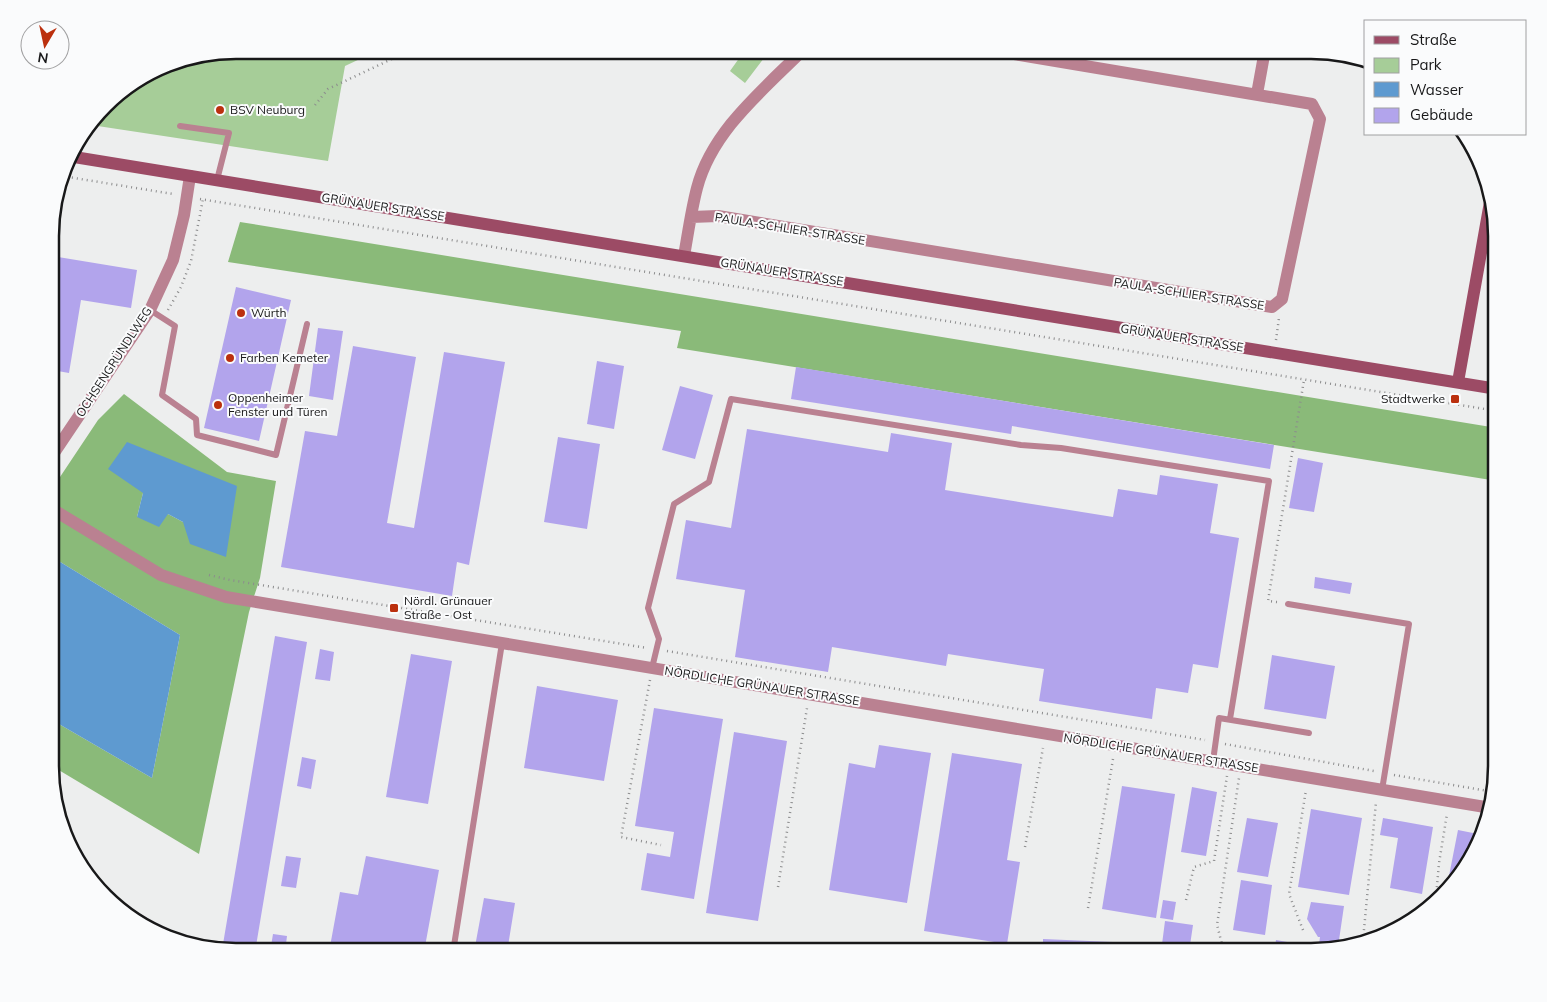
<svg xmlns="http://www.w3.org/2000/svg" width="1547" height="1002" viewBox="0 0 1547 1002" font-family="Mulish,sans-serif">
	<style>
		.green { fill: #a6cd98 }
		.forest { fill: #8aba79; fill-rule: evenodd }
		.water { fill: #5e9ad0 }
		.building { fill: #b2a4ec }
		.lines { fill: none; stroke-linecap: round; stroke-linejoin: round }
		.path { stroke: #8c8c8d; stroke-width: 2.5; stroke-dasharray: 1 4; stroke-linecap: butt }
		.lane { stroke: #ba8191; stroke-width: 6 }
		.street { stroke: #ba8191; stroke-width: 12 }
		.secondary { stroke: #9c4b65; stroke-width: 12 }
		.poi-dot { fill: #bb300e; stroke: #fafbfc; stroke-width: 2 }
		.labels { text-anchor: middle; stroke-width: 4; stroke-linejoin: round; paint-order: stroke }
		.poi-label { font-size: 12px; fill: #181819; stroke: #fafbfc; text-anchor: start }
		.street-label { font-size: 12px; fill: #181819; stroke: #fafbfc }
		.rim { fill: none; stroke: #181819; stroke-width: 2.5 }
	</style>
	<rect width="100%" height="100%" fill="#edeeee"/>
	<path class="green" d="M 236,50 L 379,50 L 345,66 L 328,161 L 91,125 L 113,96 L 165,64 Z
		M 745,50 L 770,50 L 745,83 L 730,71 Z"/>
	<path class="forest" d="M 240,222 L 1497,428 L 1497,481 L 677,348 L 681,331 L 228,262 Z
		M 124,394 L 227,472 L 276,481 L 260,578 L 249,612 L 199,854 L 52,766 L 52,720 L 152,778 L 180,635 L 52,557 L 52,489 L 98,420 ZM 237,486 L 183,522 L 168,514 L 137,517 L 143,493 Z"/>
	<path class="water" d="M 127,442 L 237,486 L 226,557 L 190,544 L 183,522 L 168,514 L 159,527 L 137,517 L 143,493 L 108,469 Z
		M 52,557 L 180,635 L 152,778 L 52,720 Z"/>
	<path class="building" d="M 236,50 L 243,50 L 242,58 L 218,55 L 218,53 Z
		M 52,256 L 137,270 L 131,308 L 81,300 L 69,373 L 52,370 Z
		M 236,287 L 291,300 L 259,441 L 204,428 Z
		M 318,328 L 343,331 L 333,400 L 309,396 Z
		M 353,346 L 416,357 L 387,523 L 414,528 L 444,352 L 505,362 L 469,565 L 457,562 L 452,596 L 281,567 L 305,431 L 337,436 Z
		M 597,361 L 624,366 L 614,429 L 587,424 Z
		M 796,367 L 1274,445 L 1270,469 L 1012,426 L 1011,434 L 791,399 Z
		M 680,386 L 713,395 L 695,459 L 662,450 Z
		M 747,429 L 888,452 L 891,433 L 952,443 L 945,490 L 1113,517 L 1118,489 L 1157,495 L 1160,475 L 1218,484 L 1210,533 L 1239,538 L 1218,668 L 1193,664 L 1188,693 L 1156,688 L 1152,719 L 1039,701 L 1044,669 L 948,654 L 946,666 L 832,647 L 828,672 L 735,657 L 745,590 L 676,579 L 686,520 L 731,528 Z
		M 558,437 L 600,444 L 587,529 L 544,522 Z
		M 1298,458 L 1323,463 L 1314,512 L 1289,508 Z
		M 1315,577 L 1352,583 L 1350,594 L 1314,588 Z
		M 275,636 L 307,642 L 255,952 L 222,950 Z
		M 320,649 L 334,652 L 330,681 L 315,679 Z
		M 411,654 L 452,661 L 428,804 L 386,797 Z
		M 1272,655 L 1335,666 L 1326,719 L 1264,709 Z
		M 537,686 L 618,700 L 604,781 L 524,768 Z
		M 654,708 L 723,719 L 694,899 L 641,890 L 647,853 L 670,857 L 674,832 L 635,826 Z
		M 734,732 L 787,741 L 758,921 L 706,913 Z
		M 879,745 L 931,753 L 907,903 L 829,890 L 849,763 L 875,768 Z
		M 952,753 L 1022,764 L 1007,860 L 1020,862 L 1007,944 L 924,931 Z
		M 302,757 L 316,760 L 311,789 L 297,786 Z
		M 1122,786 L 1175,794 L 1156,918 L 1102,909 Z
		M 1192,787 L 1217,792 L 1206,856 L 1181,852 Z
		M 1311,809 L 1362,818 L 1349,895 L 1298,887 Z
		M 1247,818 L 1278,823 L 1268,877 L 1237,872 Z
		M 1383,818 L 1433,827 L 1422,894 L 1390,888 L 1398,838 L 1380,835 Z
		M 1458,830 L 1483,835 L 1466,869 L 1453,882 L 1448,881 Z
		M 286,856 L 301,858 L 296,888 L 281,886 Z
		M 366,856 L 439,870 L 424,952 L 329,952 L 340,892 L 358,895 Z
		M 1241,880 L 1272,885 L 1265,935 L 1233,930 Z
		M 484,898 L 515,903 L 507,952 L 474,952 Z
		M 1163,900 L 1176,902 L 1173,920 L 1160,918 Z
		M 1311,902 L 1344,906 L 1338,947 L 1318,952 L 1320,937 L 1318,937 L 1307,919 Z
		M 1165,921 L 1193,925 L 1189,952 L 1161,952 Z
		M 273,934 L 287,936 L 285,952 L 270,952 Z
		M 1043,939 L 1136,943 L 1135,952 L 1043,952 Z
		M 1276,940 L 1310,946 L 1309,952 L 1274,952 Z"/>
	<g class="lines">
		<path class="path" d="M 315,105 L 328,89 L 411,50
			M 62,176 L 173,194
			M 200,199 L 1497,411
			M 1493,274 C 1489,309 1486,337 1497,371
			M 168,310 L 181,287 L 191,261 L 203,199
			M 1276,340 L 1279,318
			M 52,477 L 58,468
			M 209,575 L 230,580 L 647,648
			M 1277,602 L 1268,601 L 1304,380
			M 667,651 L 1205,740
			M 650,680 L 621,837 L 661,845
			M 1225,744 L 1374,771
			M 1394,775 L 1494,792
			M 1025,847 L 1043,748
			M 778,887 L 807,708
			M 1436,897 L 1439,863 L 1447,814
			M 1186,900 L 1194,867 L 1214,861 L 1227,776
			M 1088,908 L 1113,759
			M 1303,930 L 1289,894 L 1306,790
			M 1363,940 L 1376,802
			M 1224,952 L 1217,925 L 1239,778"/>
		<path class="lane" d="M 180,126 L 229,133 L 217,180
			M 150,310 L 175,326 L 162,395 L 196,419 L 197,435 L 276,455 L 307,324
			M 1288,604 L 1409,624 L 1382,790
			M 652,668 L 659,639 L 648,608 L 674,504 L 709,482 L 731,399 L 1021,445 L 1061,448 L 1269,481 L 1230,719
			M 1213,761 L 1219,718 L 1309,733
			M 453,952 L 502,643"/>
		<path class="street" d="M 1257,94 L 1265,50
			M 691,217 L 718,216 L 1272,307 L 1282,299 L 1320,119 L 1312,104 L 990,50
			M 684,256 C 688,234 691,211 697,188 C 712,131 762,91 803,50
			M 52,456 L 150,310 L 173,260 L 184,215 L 190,176
			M 52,509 L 161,575 L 226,597 L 1491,808"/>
		<path class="secondary" d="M 68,156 L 1497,389
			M 1458,382 L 1490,202"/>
	</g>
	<g class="poi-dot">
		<circle cx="220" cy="110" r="5"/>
		<circle cx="241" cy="313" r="5"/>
		<circle cx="230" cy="358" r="5"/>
		<rect x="1450" y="394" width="10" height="10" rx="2.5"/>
		<circle cx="218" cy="405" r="5"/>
		<rect x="389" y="603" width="10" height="10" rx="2.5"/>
	</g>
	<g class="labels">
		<g class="poi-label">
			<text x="230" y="114">BSV Neuburg</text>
			<text x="251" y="317">Würth</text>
			<text x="240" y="362">Farben Kemeter</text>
			<text x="228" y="402">Oppenheimer<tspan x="228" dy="14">Fenster und Türen</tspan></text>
			<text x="1445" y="403" text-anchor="end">Stadtwerke</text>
			<text x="404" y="605">Nördl. Grünauer<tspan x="404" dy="14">Straße - Ost</tspan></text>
		</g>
		<g class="street-label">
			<text transform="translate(383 207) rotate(9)" y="4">GRÜNAUER STRASSE</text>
			<text transform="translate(790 229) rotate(9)" y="4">PAULA-SCHLIER-STRASSE</text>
			<text transform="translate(782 272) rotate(9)" y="4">GRÜNAUER STRASSE</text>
			<text transform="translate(1189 294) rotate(9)" y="4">PAULA-SCHLIER-STRASSE</text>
			<text transform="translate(1182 338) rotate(9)" y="4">GRÜNAUER STRASSE</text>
			<text transform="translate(114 362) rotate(-57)" y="4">OCHSENGRÜNDLWEG</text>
			<text transform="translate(762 686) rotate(9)" y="4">NÖRDLICHE GRÜNAUER STRASSE</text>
			<text transform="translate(1161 753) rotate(9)" y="4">NÖRDLICHE GRÜNAUER STRASSE</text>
		</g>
	</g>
	<path d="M0 0H1547V1002H0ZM236 59H1311A177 177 0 0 1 1488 236V766A177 177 0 0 1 1311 943H236A177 177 0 0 1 59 766V236A177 177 0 0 1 236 59Z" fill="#fafbfc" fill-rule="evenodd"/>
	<path class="rim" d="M236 59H1311A177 177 0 0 1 1488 236V766A177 177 0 0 1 1311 943H236A177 177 0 0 1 59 766V236A177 177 0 0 1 236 59Z"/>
	<rect x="1364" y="20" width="162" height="115" fill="#fafbfc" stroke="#a0a0a1"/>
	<rect x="1374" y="36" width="25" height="8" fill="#9c4b65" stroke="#a0a0a1"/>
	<text x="1410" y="45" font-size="15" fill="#181819">Straße</text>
	<rect x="1374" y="58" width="25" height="15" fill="#a6cd98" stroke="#a0a0a1"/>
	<text x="1410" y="70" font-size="15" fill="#181819">Park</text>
	<rect x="1374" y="82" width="25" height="15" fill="#5e9ad0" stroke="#a0a0a1"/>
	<text x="1410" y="95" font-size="15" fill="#181819">Wasser</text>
	<rect x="1374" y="108" width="25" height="15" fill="#b2a4ec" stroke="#a0a0a1"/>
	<text x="1410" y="120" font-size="15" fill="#181819">Gebäude</text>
	<g transform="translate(45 45) rotate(189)"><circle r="24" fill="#fafbfc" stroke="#a0a0a1"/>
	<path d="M0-4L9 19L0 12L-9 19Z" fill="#bb300e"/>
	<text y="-8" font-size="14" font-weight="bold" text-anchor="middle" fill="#181819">N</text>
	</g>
</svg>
